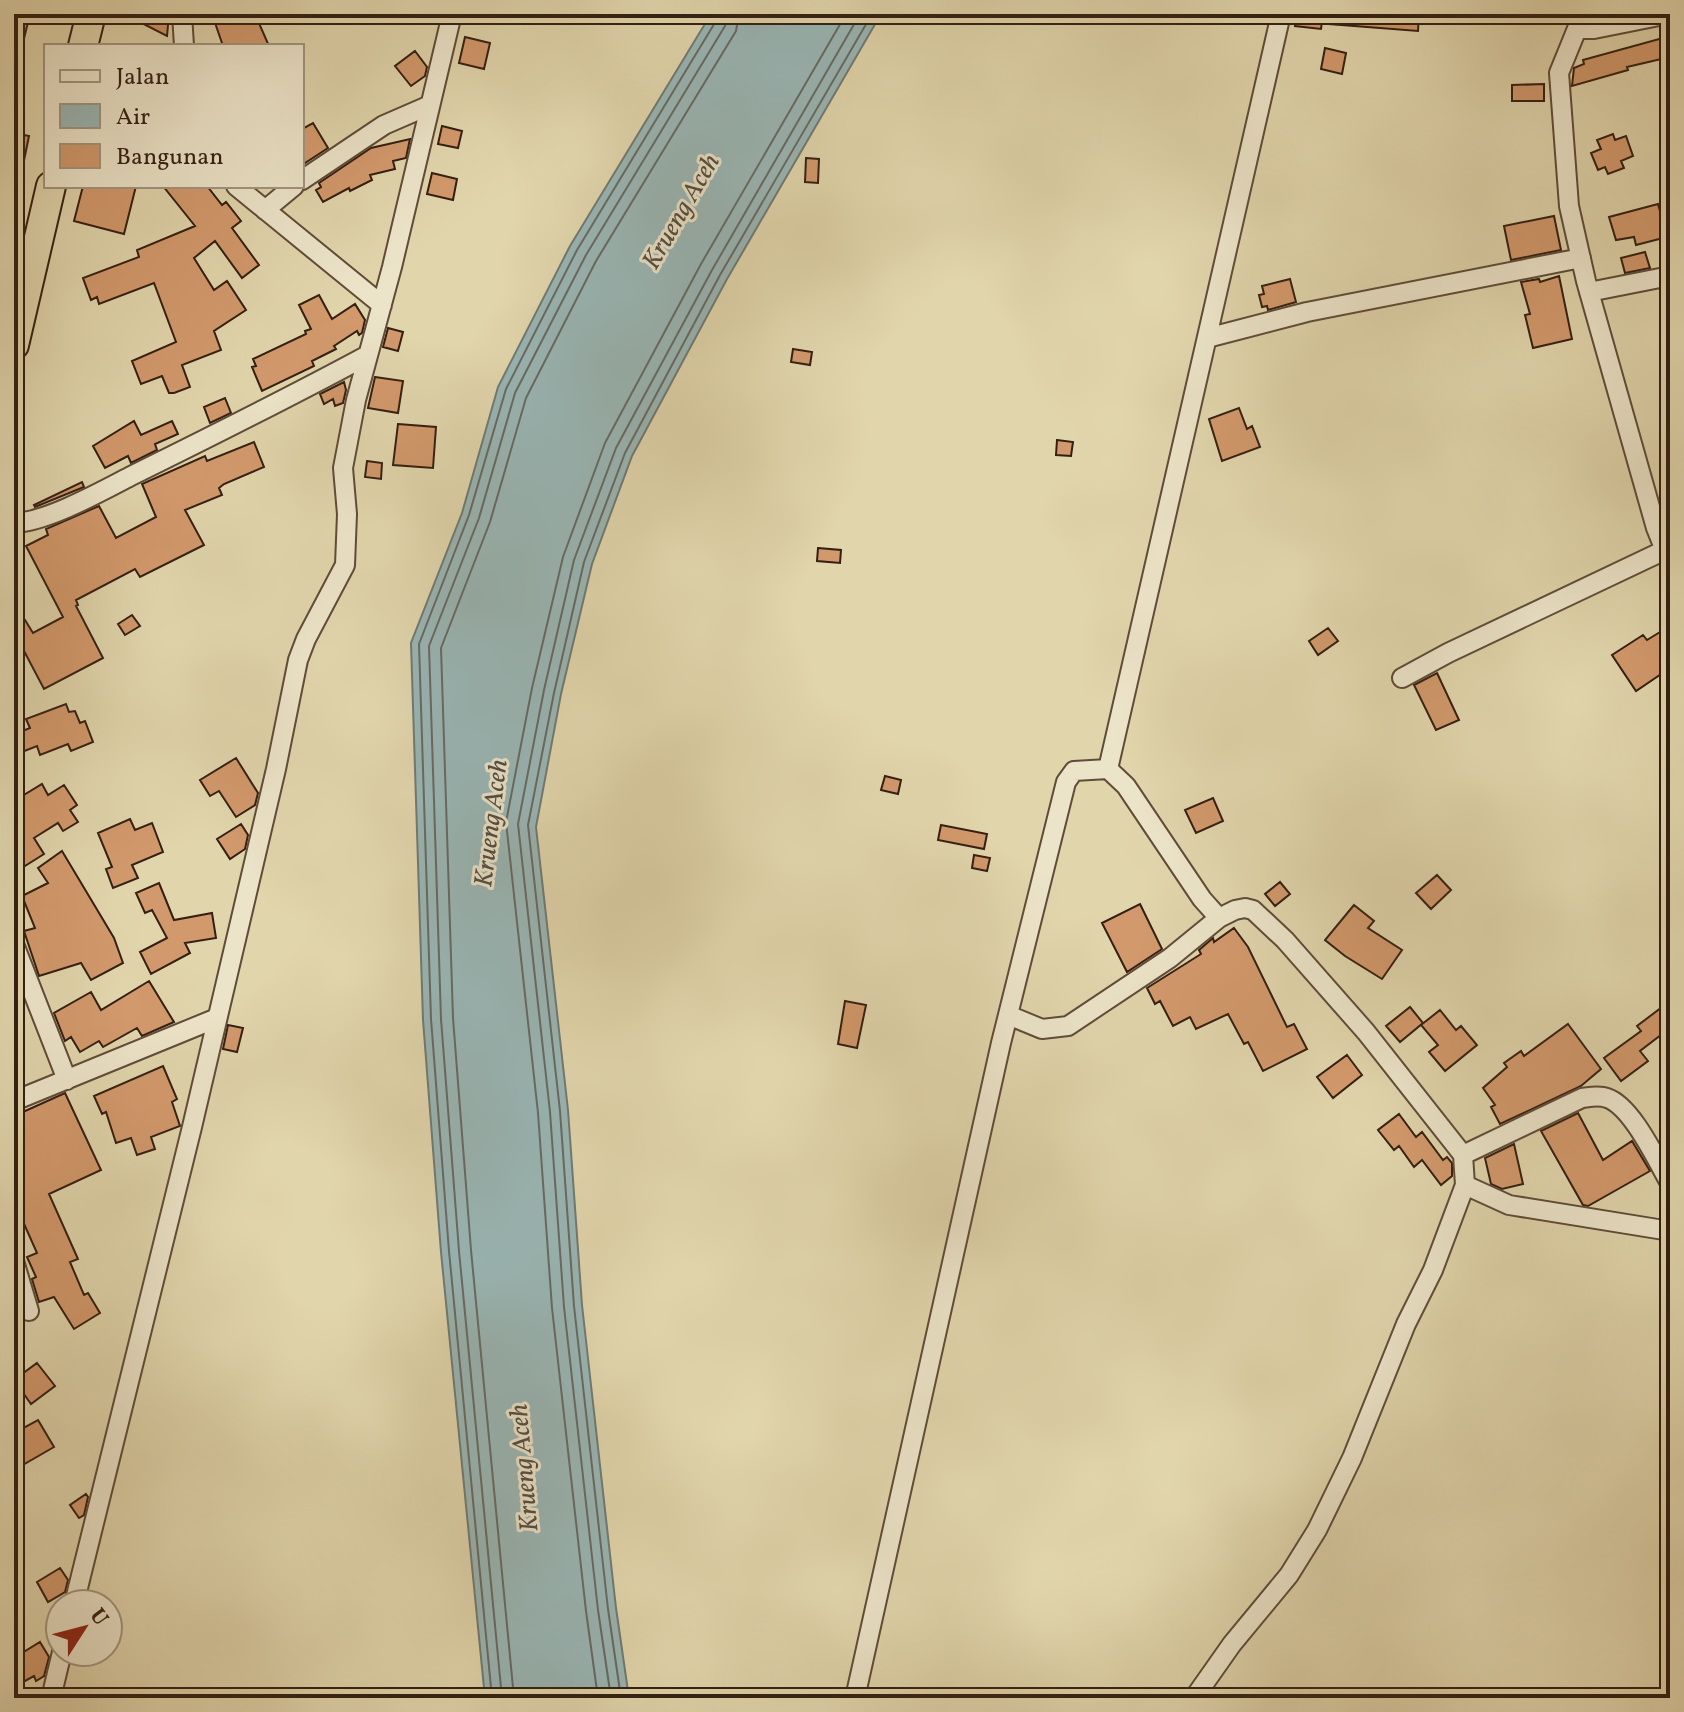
<svg xmlns="http://www.w3.org/2000/svg" width="1684" height="1712" viewBox="0 0 1684 1712" font-family="Vollkorn,serif">
	<style>
		.water { fill: #99b6b5; stroke: #717a74; stroke-width: 2 }
		.lines { fill: none; stroke-linecap: round; stroke-linejoin: round }
		.shore { stroke: #666a64; stroke-width: 2 }
		.building { fill: #d2996c; stroke: #341f12; stroke-width: 2 }
		.minor-casing { stroke: #5f4c38; stroke-width: 22 }
		.highway-casing { stroke: #341f12; stroke-width: 32 }
		.minor { stroke: #ece4c9; stroke-width: 18 }
		.highway { stroke: #e1d5ac; stroke-width: 28 }
		.labels { text-anchor: middle; stroke-width: 6; stroke-linejoin: round; paint-order: stroke }
		.water-label { font-size: 26px; font-style: italic; fill: #524c43; stroke: #ece4c9 }
	</style>
	<rect width="100%" height="100%" fill="#e1d5ac"/>
	<filter id="stains"><feTurbulence type="fractalNoise" baseFrequency=".0025" numOctaves="4"/><feColorMatrix values="0 0 0 0 .2 0 0 0 0 .09 0 0 0 0 .02 0 0 0 .5 -.17"/></filter>
	<radialGradient id="worn" r=".72"><stop offset=".6" stop-color="#630" stop-opacity="0"/><stop offset="1" stop-color="#630" stop-opacity=".3"/></radialGradient>
	<path class="water" d="M 711,14 L 881,14 L 727,279 L 632,456 L 592,564 L 561,694 L 536,827 L 568,1110 L 582,1305 L 616,1608 L 629,1698 L 485,1698 L 441,1252 L 423,1020 L 411,643 L 462,513 L 498,387 L 570,246 Z"/>
	<g class="lines">
		<path class="shore" d="M 492,1698 L 449,1251 L 431,1019 L 419,644 L 469,515 L 506,389 L 577,250 L 716,21 L 717,14
			M 502,1698 L 459,1251 L 441,1019 L 429,646 L 479,518 L 515,393 L 586,255 L 725,26 L 727,14
			M 514,1698 L 471,1250 L 453,1018 L 441,648 L 490,522 L 526,398 L 596,261 L 736,31 L 739,14
			M 598,1698 L 586,1611 L 552,1308 L 538,1113 L 506,822 L 532,688 L 563,557 L 605,443 L 701,264 L 846,14
			M 611,1698 L 598,1610 L 564,1307 L 550,1112 L 518,824 L 544,690 L 574,560 L 616,448 L 712,270 L 860,14
			M 621,1698 L 608,1609 L 574,1306 L 560,1111 L 528,825 L 554,693 L 584,562 L 625,453 L 720,275 L 872,14"/>
	</g>
	<path class="building" d="M 14,14 L 30,14 L 19,59 L 14,58 Z
		M 124,14 L 169,14 L 167,36 Z
		M 212,14 L 255,14 L 269,46 L 223,46 Z
		M 1296,14 L 1323,14 L 1321,29 L 1295,26 Z
		M 1329,14 L 1419,14 L 1418,31 L 1329,24 Z
		M 1670,36 L 1670,57 L 1627,67 L 1628,70 L 1572,86 L 1574,68 L 1584,64 L 1583,60 Z
		M 465,37 L 490,43 L 484,69 L 459,63 Z
		M 1325,48 L 1346,53 L 1342,74 L 1321,69 Z
		M 415,51 L 427,67 L 425,76 L 411,86 L 395,66 Z
		M 1544,84 L 1544,101 L 1512,101 L 1512,85 Z
		M 313,123 L 328,148 L 302,165 L 302,129 Z
		M 442,126 L 462,131 L 458,148 L 438,144 Z
		M 14,133 L 29,136 L 20,180 L 14,179 Z
		M 1613,134 L 1615,140 L 1626,136 L 1633,156 L 1621,161 L 1624,168 L 1608,174 L 1605,167 L 1598,170 L 1591,153 L 1601,149 L 1597,140 Z
		M 410,139 L 406,158 L 393,161 L 395,169 L 370,175 L 372,180 L 350,191 L 349,188 L 323,202 L 316,190 L 321,187 L 319,183 L 371,148 Z
		M 806,158 L 819,159 L 818,183 L 805,182 Z
		M 432,173 L 457,179 L 453,200 L 427,194 Z
		M 83,186 L 136,186 L 124,234 L 74,221 Z
		M 163,186 L 207,186 L 222,205 L 226,202 L 241,221 L 232,228 L 259,265 L 242,278 L 215,241 L 194,258 L 214,290 L 227,281 L 246,310 L 214,331 L 221,350 L 182,365 L 190,387 L 174,393 L 169,393 L 162,376 L 141,384 L 132,361 L 176,342 L 154,283 L 99,304 L 97,297 L 91,300 L 83,278 L 139,257 L 137,250 L 195,226 Z
		M 1658,204 L 1667,237 L 1636,245 L 1634,237 L 1616,240 L 1609,217 Z
		M 1554,216 L 1561,250 L 1511,260 L 1504,226 Z
		M 1645,252 L 1650,268 L 1625,273 L 1621,258 Z
		M 1559,276 L 1572,339 L 1533,348 L 1525,315 L 1530,314 L 1521,282 L 1539,279 L 1540,282 Z
		M 1290,279 L 1296,302 L 1268,310 L 1267,306 L 1262,307 L 1259,295 L 1264,294 L 1262,286 Z
		M 319,295 L 332,319 L 355,304 L 365,320 L 362,333 L 359,335 L 357,331 L 334,346 L 336,349 L 312,361 L 314,366 L 262,391 L 252,367 L 256,366 L 253,359 L 306,334 L 305,331 L 311,329 L 299,305 Z
		M 388,328 L 403,332 L 398,351 L 383,347 Z
		M 793,349 L 812,352 L 810,365 L 791,362 Z
		M 375,377 L 403,381 L 398,413 L 368,408 Z
		M 344,382 L 346,390 L 343,403 L 335,406 L 333,399 L 324,404 L 320,394 Z
		M 225,398 L 231,413 L 210,423 L 204,407 Z
		M 1239,408 L 1247,429 L 1252,426 L 1260,447 L 1222,461 L 1209,419 Z
		M 134,421 L 141,435 L 172,421 L 178,434 L 155,444 L 157,450 L 131,463 L 128,456 L 105,468 L 93,446 Z
		M 398,424 L 436,427 L 433,468 L 393,465 Z
		M 1057,440 L 1073,442 L 1071,456 L 1056,455 Z
		M 254,442 L 264,467 L 224,484 L 219,488 L 222,495 L 185,510 L 204,545 L 140,577 L 135,569 L 76,600 L 78,605 L 76,606 L 103,658 L 44,689 L 14,632 L 14,625 L 25,620 L 33,633 L 63,617 L 26,546 L 48,535 L 46,529 L 99,506 L 116,538 L 156,517 L 142,484 L 205,456 L 207,461 Z
		M 367,461 L 382,463 L 381,479 L 365,477 Z
		M 82,482 L 84,487 L 35,507 L 34,505 Z
		M 818,548 L 841,550 L 840,563 L 817,561 Z
		M 132,615 L 140,626 L 125,635 L 118,624 Z
		M 1328,628 L 1338,641 L 1318,655 L 1309,641 Z
		M 1660,632 L 1670,648 L 1670,668 L 1636,691 L 1612,655 L 1643,635 L 1647,640 Z
		M 1437,673 L 1459,720 L 1436,730 L 1414,685 Z
		M 66,704 L 69,712 L 75,711 L 80,723 L 85,721 L 93,742 L 71,751 L 68,744 L 40,755 L 37,746 L 22,752 L 15,734 L 30,728 L 26,719 Z
		M 236,758 L 258,793 L 255,805 L 236,817 L 219,791 L 210,796 L 200,780 Z
		M 885,776 L 901,780 L 898,794 L 881,790 Z
		M 42,784 L 48,795 L 64,785 L 77,805 L 70,810 L 78,822 L 63,831 L 58,823 L 34,838 L 44,854 L 25,866 L 21,861 L 14,866 L 14,801 Z
		M 1213,798 L 1223,821 L 1196,833 L 1185,810 Z
		M 130,819 L 135,830 L 152,823 L 163,852 L 132,865 L 138,878 L 113,888 L 106,869 L 112,867 L 98,833 Z
		M 241,824 L 248,835 L 245,849 L 230,859 L 217,839 Z
		M 941,825 L 987,834 L 984,849 L 938,840 Z
		M 62,851 L 114,938 L 123,963 L 91,980 L 81,963 L 39,976 L 24,931 L 35,928 L 22,896 L 48,883 L 38,868 Z
		M 974,855 L 990,858 L 987,871 L 972,868 Z
		M 1437,875 L 1451,890 L 1431,909 L 1416,893 Z
		M 1280,882 L 1290,894 L 1275,906 L 1265,894 Z
		M 159,883 L 174,920 L 212,913 L 216,938 L 185,943 L 190,953 L 151,974 L 140,952 L 167,938 L 152,910 L 145,913 L 136,893 Z
		M 1140,904 L 1162,949 L 1127,972 L 1102,923 Z
		M 1354,905 L 1374,921 L 1368,928 L 1402,950 L 1382,979 L 1345,956 L 1325,940 Z
		M 1234,928 L 1248,947 L 1287,1027 L 1294,1024 L 1307,1049 L 1263,1071 L 1248,1042 L 1244,1044 L 1228,1014 L 1196,1029 L 1190,1017 L 1173,1026 L 1160,1001 L 1155,1004 L 1147,988 L 1201,954 L 1199,950 L 1213,938 L 1214,942 Z
		M 149,981 L 174,1022 L 142,1036 L 137,1028 L 103,1047 L 99,1041 L 80,1052 L 71,1037 L 65,1041 L 54,1013 L 91,992 L 101,1010 Z
		M 845,1001 L 866,1005 L 857,1048 L 838,1044 Z
		M 1670,1001 L 1670,1028 L 1640,1051 L 1648,1061 L 1621,1081 L 1604,1058 L 1641,1031 L 1637,1026 Z
		M 1410,1007 L 1423,1023 L 1400,1042 L 1386,1026 Z
		M 1440,1010 L 1456,1030 L 1461,1026 L 1477,1045 L 1445,1071 L 1429,1052 L 1438,1045 L 1421,1025 Z
		M 1568,1024 L 1601,1069 L 1581,1086 L 1500,1124 L 1491,1107 L 1495,1105 L 1483,1088 L 1507,1067 L 1504,1063 L 1521,1051 L 1524,1056 Z
		M 228,1025 L 243,1028 L 237,1052 L 223,1049 Z
		M 1347,1055 L 1362,1075 L 1333,1098 L 1317,1077 Z
		M 163,1066 L 177,1099 L 172,1102 L 180,1126 L 151,1137 L 155,1149 L 137,1155 L 131,1138 L 116,1143 L 106,1112 L 102,1114 L 94,1096 Z
		M 65,1093 L 101,1170 L 49,1194 L 78,1259 L 70,1262 L 84,1295 L 88,1293 L 100,1313 L 74,1329 L 54,1297 L 39,1302 L 32,1279 L 36,1277 L 27,1257 L 37,1253 L 17,1208 L 14,1209 L 14,1116 Z
		M 1578,1113 L 1603,1160 L 1632,1141 L 1650,1171 L 1588,1206 L 1583,1205 L 1541,1131 Z
		M 1399,1114 L 1416,1137 L 1422,1132 L 1443,1160 L 1447,1157 L 1452,1163 L 1452,1176 L 1441,1185 L 1422,1160 L 1414,1167 L 1399,1146 L 1394,1150 L 1378,1130 Z
		M 1514,1144 L 1523,1184 L 1502,1189 L 1491,1184 L 1485,1158 Z
		M 37,1363 L 55,1386 L 31,1404 L 14,1380 Z
		M 38,1420 L 54,1447 L 14,1470 L 14,1433 Z
		M 86,1494 L 88,1497 L 84,1515 L 79,1518 L 70,1505 Z
		M 60,1568 L 68,1580 L 65,1592 L 48,1602 L 37,1582 Z
		M 40,1642 L 49,1657 L 44,1676 L 36,1681 L 34,1676 L 14,1687 L 14,1658 Z"/>
	<g class="lines">
		<g class="minor-casing">
			<path id="minor" d="M 182,14 L 184,46
				M 1583,14 L 1559,73 L 1569,206 L 1586,281 L 1656,528 L 1670,563
				M 1579,29 L 1594,29 L 1669,14
				M 302,180 L 384,125 L 430,105
				M 236,186 L 382,305
				M 265,210 L 294,186
				M 1589,292 L 1670,276
				M 1207,338 L 1307,312 L 1581,258
				M 14,523 C 47,522 102,491 133,475 C 212,436 290,397 368,355
				M 1402,678 L 1448,653 L 1665,550
				M 1108,769 L 1126,786 L 1202,899 L 1219,918 L 1235,910 L 1245,908 L 1253,910 L 1285,940 L 1366,1032 L 1463,1155 L 1465,1185 L 1509,1205 L 1670,1231
				M 14,944 L 67,1080
				M 1008,1015 L 1042,1029 L 1068,1026 L 1170,958 L 1219,918
				M 14,1101 L 217,1018
				M 1463,1155 L 1582,1098 C 1590,1097 1599,1095 1607,1098 C 1632,1106 1657,1161 1670,1183
				M 14,1261 L 29,1311
				M 74,1604 L 192,1127 L 276,769 L 298,660 L 306,639 L 345,565 L 347,514 L 343,468 L 356,400 L 392,267 L 452,14
				M 51,1698 L 62,1652
				M 855,1698 L 1001,1043 L 1066,782 L 1074,771 L 1108,769 L 1281,14
				M 1194,1698 L 1232,1644 L 1289,1575 L 1317,1530 L 1352,1458 L 1406,1324 L 1433,1270 L 1465,1185"/>
		</g>
		<g class="highway-casing">
			<path id="highway" d="M 83,46 L 91,14
				M 14,345 L 51,186"/>
		</g>
		<use href="#minor" class="minor"/>
		<use href="#highway" class="highway"/>
	</g>
	<g class="labels">
		<g class="water-label">
			<text transform="translate(680 211) rotate(-60)" y="9">Krueng Aceh</text>
			<text transform="translate(490 823) rotate(-83)" y="9">Krueng Aceh</text>
			<text transform="translate(523 1468) rotate(-95)" y="9">Krueng Aceh</text>
		</g>
	</g>
	<rect width="1684" height="1712" fill="none" stroke="#e1d5ac" stroke-width="48"/>
	<rect x="16" y="16" width="1652" height="1680" fill="none" stroke="#341f12" stroke-width="4"/>
	<rect x="24" y="24" width="1636" height="1664" fill="none" stroke="#341f12" stroke-width="2"/>
	<rect x="44" y="44" width="260" height="144" fill="#ece4c9" stroke="#a29580" stroke-width="2"/>
	<rect x="60" y="70" width="40" height="12" fill="#ece4c9" stroke="#a29580" stroke-width="2"/>
	<text x="116" y="84" font-size="24" fill="#341f12">Jalan</text>
	<rect x="60" y="104" width="40" height="24" fill="#99b6b5" stroke="#a29580" stroke-width="2"/>
	<text x="116" y="124" font-size="24" fill="#341f12">Air</text>
	<rect x="60" y="144" width="40" height="24" fill="#d2996c" stroke="#a29580" stroke-width="2"/>
	<text x="116" y="164" font-size="24" fill="#341f12">Bangunan</text>
	<g transform="translate(84 1628) rotate(54)"><circle r="38" fill="#ece4c9" stroke="#a29580" stroke-width="2"/>
	<path d="M0-6L14 30L0 20L-14 30Z" fill="#8f2418"/>
	<text y="-12" font-size="22" font-weight="bold" text-anchor="middle" fill="#341f12">U</text>
	</g>
	<rect width="100%" height="100%" filter="url(#stains)"/>
	<rect width="100%" height="100%" fill="url(#worn)"/>
</svg>
